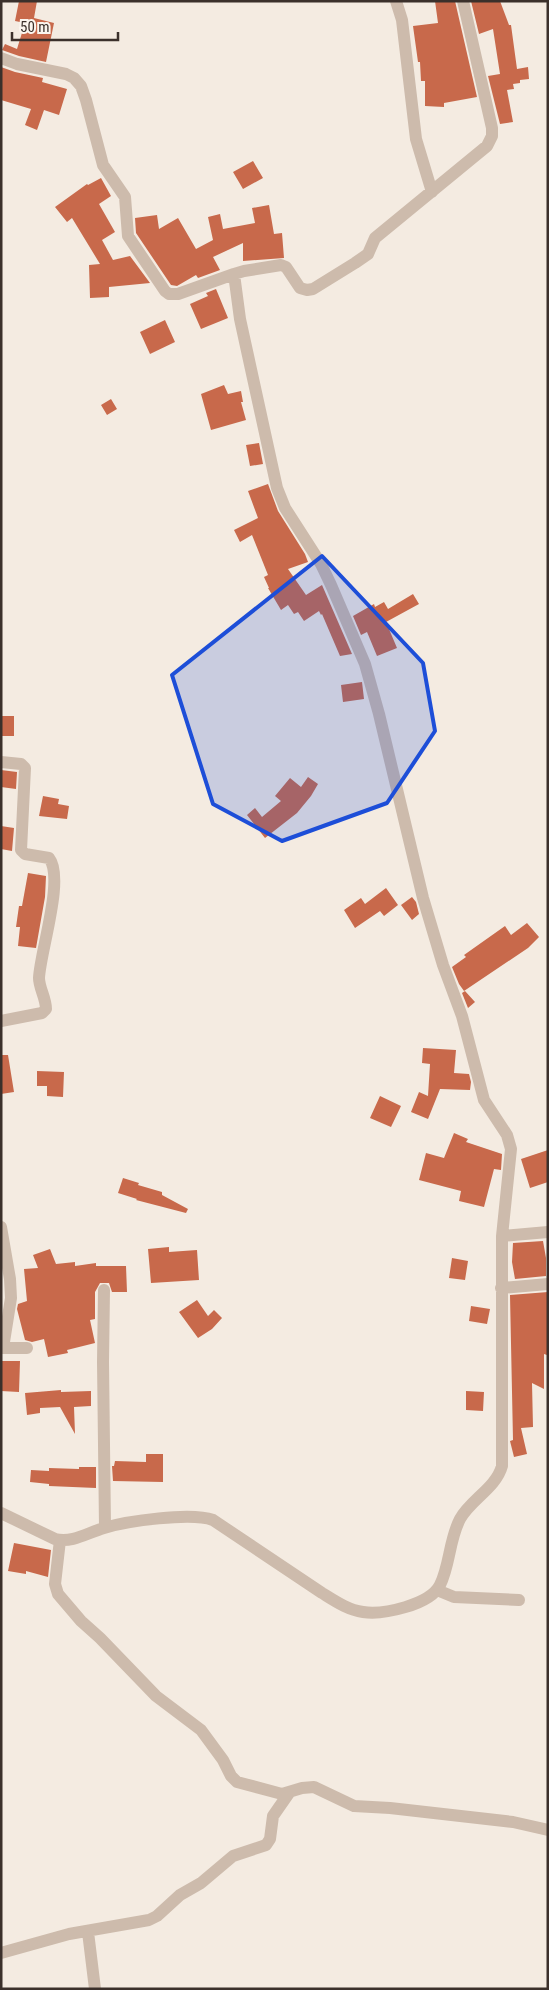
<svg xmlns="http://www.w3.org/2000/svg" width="549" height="1990" viewBox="0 0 549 1990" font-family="'Roboto Condensed',sans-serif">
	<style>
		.building { fill: #c8694b }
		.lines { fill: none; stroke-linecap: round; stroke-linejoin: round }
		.minor { stroke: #cdbbac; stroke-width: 12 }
		.marked { fill: #1d4ed8; fill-opacity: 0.2; stroke: #1d4ed8; stroke-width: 4; stroke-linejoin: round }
	</style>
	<rect width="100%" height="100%" fill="#f4ebe1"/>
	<path class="building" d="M 19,1 L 37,1 L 34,18 L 54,23 L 46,62 L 19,56 L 2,50 L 5,44 L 17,49 L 25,23 L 15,21 Z
		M 435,1 L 455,1 L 477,97 L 444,103 L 444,107 L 425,106 L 425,81 L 421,81 L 420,62 L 418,62 L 413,26 L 438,23 Z
		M 471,1 L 500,1 L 509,25 L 511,25 L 517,69 L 528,67 L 529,79 L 520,80 L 520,83 L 513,84 L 514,89 L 507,90 L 513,122 L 500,124 L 488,76 L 500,74 L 493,29 L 479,34 Z
		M 1,67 L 15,72 L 43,78 L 42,82 L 67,89 L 59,115 L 44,110 L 37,130 L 25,125 L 31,109 L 1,100 Z
		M 253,161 L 263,178 L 243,189 L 233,172 Z
		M 101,178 L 111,196 L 99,204 L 115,232 L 102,240 L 113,260 L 130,256 L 150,283 L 109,287 L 109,297 L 90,298 L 89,265 L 100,264 L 72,218 L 67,222 L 55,207 L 87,184 L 88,185 Z
		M 269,205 L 274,234 L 282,233 L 284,258 L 243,261 L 243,243 L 213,257 L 220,270 L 198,278 L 196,275 L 177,286 L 171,285 L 136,233 L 135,218 L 157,215 L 159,229 L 178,218 L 196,249 L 213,240 L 208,217 L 220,214 L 223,229 L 255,223 L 252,208 Z
		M 216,289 L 228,318 L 201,329 L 190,304 L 208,296 L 206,293 Z
		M 165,320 L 175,342 L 150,354 L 140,332 Z
		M 224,385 L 228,394 L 241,391 L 243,402 L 241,402 L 246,420 L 211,430 L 201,394 Z
		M 111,399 L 117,409 L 107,415 L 101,405 Z
		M 259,443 L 263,464 L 250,466 L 246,445 Z
		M 268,484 L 278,511 L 305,554 L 308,562 L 288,569 L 306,595 L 322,585 L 352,654 L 340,656 L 322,614 L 321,615 L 319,611 L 304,621 L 298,612 L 294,614 L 288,605 L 281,610 L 268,588 L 269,588 L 264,577 L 268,575 L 252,535 L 240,542 L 234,530 L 258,518 L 248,491 Z
		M 413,594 L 419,604 L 386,622 L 397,648 L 377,656 L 367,632 L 361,635 L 353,616 L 374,604 L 375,607 L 384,602 L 388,609 Z
		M 362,682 L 364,699 L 343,702 L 341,685 Z
		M 1,716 L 14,716 L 14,736 L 1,736 Z
		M 1,770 L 17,772 L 16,789 L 1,787 Z
		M 308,777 L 318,784 L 311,796 L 297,813 L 265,838 L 247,815 L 255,808 L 262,817 L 281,801 L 275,796 L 290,778 L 301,787 Z
		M 43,796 L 59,799 L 58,804 L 69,806 L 67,819 L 39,816 Z
		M 1,826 L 14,828 L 12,851 L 1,849 Z
		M 28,873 L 46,876 L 45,897 L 36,948 L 18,946 L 20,927 L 16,927 L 19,906 L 22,906 Z
		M 386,888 L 398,905 L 384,916 L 380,911 L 355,928 L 344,910 L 361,898 L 365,904 Z
		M 412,897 L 416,902 L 419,914 L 412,920 L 401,905 Z
		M 527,923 L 539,937 L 528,948 L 464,991 L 459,984 L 452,967 L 466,957 L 464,955 L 505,926 L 511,935 Z
		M 465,991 L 475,1002 L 468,1008 L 462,993 Z
		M 423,1048 L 456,1050 L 454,1073 L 469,1074 L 471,1082 L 470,1090 L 440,1089 L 428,1119 L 411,1112 L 419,1092 L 428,1096 L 430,1064 L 422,1063 Z
		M 1,1055 L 8,1055 L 14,1092 L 1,1094 Z
		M 37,1071 L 64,1072 L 63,1097 L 47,1096 L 47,1086 L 37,1086 Z
		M 380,1096 L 401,1106 L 391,1127 L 370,1118 Z
		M 454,1133 L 468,1139 L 466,1142 L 502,1154 L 501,1170 L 494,1169 L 484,1207 L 459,1201 L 461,1191 L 419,1180 L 426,1153 L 444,1158 Z
		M 548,1150 L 548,1182 L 530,1188 L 521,1159 Z
		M 123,1178 L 139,1183 L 138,1185 L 162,1192 L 162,1195 L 188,1209 L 186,1213 L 136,1200 L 137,1199 L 118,1193 Z
		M 543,1241 L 546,1258 L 546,1276 L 515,1279 L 512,1262 L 513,1243 Z
		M 169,1247 L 169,1252 L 197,1250 L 199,1280 L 151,1283 L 148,1249 Z
		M 50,1249 L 56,1264 L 75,1262 L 75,1266 L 96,1263 L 96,1266 L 126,1266 L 127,1292 L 112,1292 L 109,1283 L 100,1283 L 95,1292 L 95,1319 L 90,1320 L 95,1343 L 67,1350 L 68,1353 L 48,1357 L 44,1339 L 32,1342 L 25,1340 L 17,1309 L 18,1304 L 27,1301 L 24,1269 L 38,1268 L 33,1255 Z
		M 452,1258 L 468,1261 L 465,1280 L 449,1278 Z
		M 548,1292 L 548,1346 L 547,1355 L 544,1354 L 544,1389 L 532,1383 L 533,1427 L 521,1428 L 527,1454 L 514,1457 L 510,1441 L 513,1440 L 510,1295 Z
		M 197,1300 L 208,1316 L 214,1310 L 222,1318 L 212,1329 L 198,1338 L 179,1312 Z
		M 471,1306 L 490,1309 L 487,1324 L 469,1321 Z
		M 1,1361 L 20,1361 L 19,1392 L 1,1391 Z
		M 61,1390 L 61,1392 L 91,1391 L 91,1406 L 74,1407 L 75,1434 L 60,1407 L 40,1408 L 40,1413 L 27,1415 L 25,1393 Z
		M 466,1391 L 484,1392 L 483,1411 L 466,1410 Z
		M 146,1454 L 163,1454 L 163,1482 L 113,1481 L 112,1466 L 114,1466 L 115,1461 L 146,1462 Z
		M 79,1467 L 96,1467 L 96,1488 L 49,1486 L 49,1484 L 30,1482 L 31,1470 L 49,1471 L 49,1468 L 79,1469 Z
		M 14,1543 L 51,1550 L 48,1577 L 26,1571 L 26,1574 L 8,1571 Z"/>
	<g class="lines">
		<path class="minor" d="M 396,1 L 402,20 L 416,139 L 432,192
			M 1,58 L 17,64 L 66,74 L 74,78 L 81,86 L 86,100 L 103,165 L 125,197 L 128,236 L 165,291 L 169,294 L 178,294 L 234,274 L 240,319 L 277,488 L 285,508 L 321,564 L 331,585 L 365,664 L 379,714 L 423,898 L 443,965 L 462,1016 L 484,1100 L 507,1135 L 511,1149 L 502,1236 L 502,1466 C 496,1488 470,1500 460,1519 C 449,1540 450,1565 440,1585 C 430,1605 383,1615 363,1612 C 348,1610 335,1601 322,1593 L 213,1520 C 191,1512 127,1521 104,1528 C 87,1533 73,1543 55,1539 L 1,1513
			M 234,274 L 244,271 L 281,265 L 286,267 L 300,288 L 307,290 L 313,289 L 355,263 L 368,254 L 375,238 L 487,146 L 492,136 L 492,128 L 463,1
			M 1,762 L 21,764 L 25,768 L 21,850 L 25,854 L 49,858 C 65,878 40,952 39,978 C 39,988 46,998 46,1009 L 42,1013 L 1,1021
			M 1,1227 L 10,1279 L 11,1298 L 3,1348
			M 502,1236 L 548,1232
			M 501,1288 L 548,1284
			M 104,1290 L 103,1362 L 105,1527
			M 1,1348 L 27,1348
			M 60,1540 L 55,1584 L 58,1594 L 81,1621 L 100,1638 L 156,1696 L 201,1730 L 223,1760 L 231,1776 L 237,1782 L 282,1794 L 302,1788 L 314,1787 L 354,1806 L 390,1808 L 513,1822 L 548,1830
			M 437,1590 L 454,1597 L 519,1600
			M 88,1932 L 95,1989
			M 1,1953 L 69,1934 L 149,1920 L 157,1916 L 180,1895 L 201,1883 L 233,1856 L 266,1845 L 270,1839 L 273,1816 L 289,1793"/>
	</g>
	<path class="marked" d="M 322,556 L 423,663 L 435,731 L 387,803 L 282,841 L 213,804 L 172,675 Z"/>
	<rect width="549" height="1990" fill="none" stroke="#3b302b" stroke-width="5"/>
	<path d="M12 32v8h106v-8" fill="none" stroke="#3b302b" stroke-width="2.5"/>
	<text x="20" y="32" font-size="15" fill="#3b302b" stroke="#fbf5ee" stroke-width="4" paint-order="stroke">50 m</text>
</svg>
